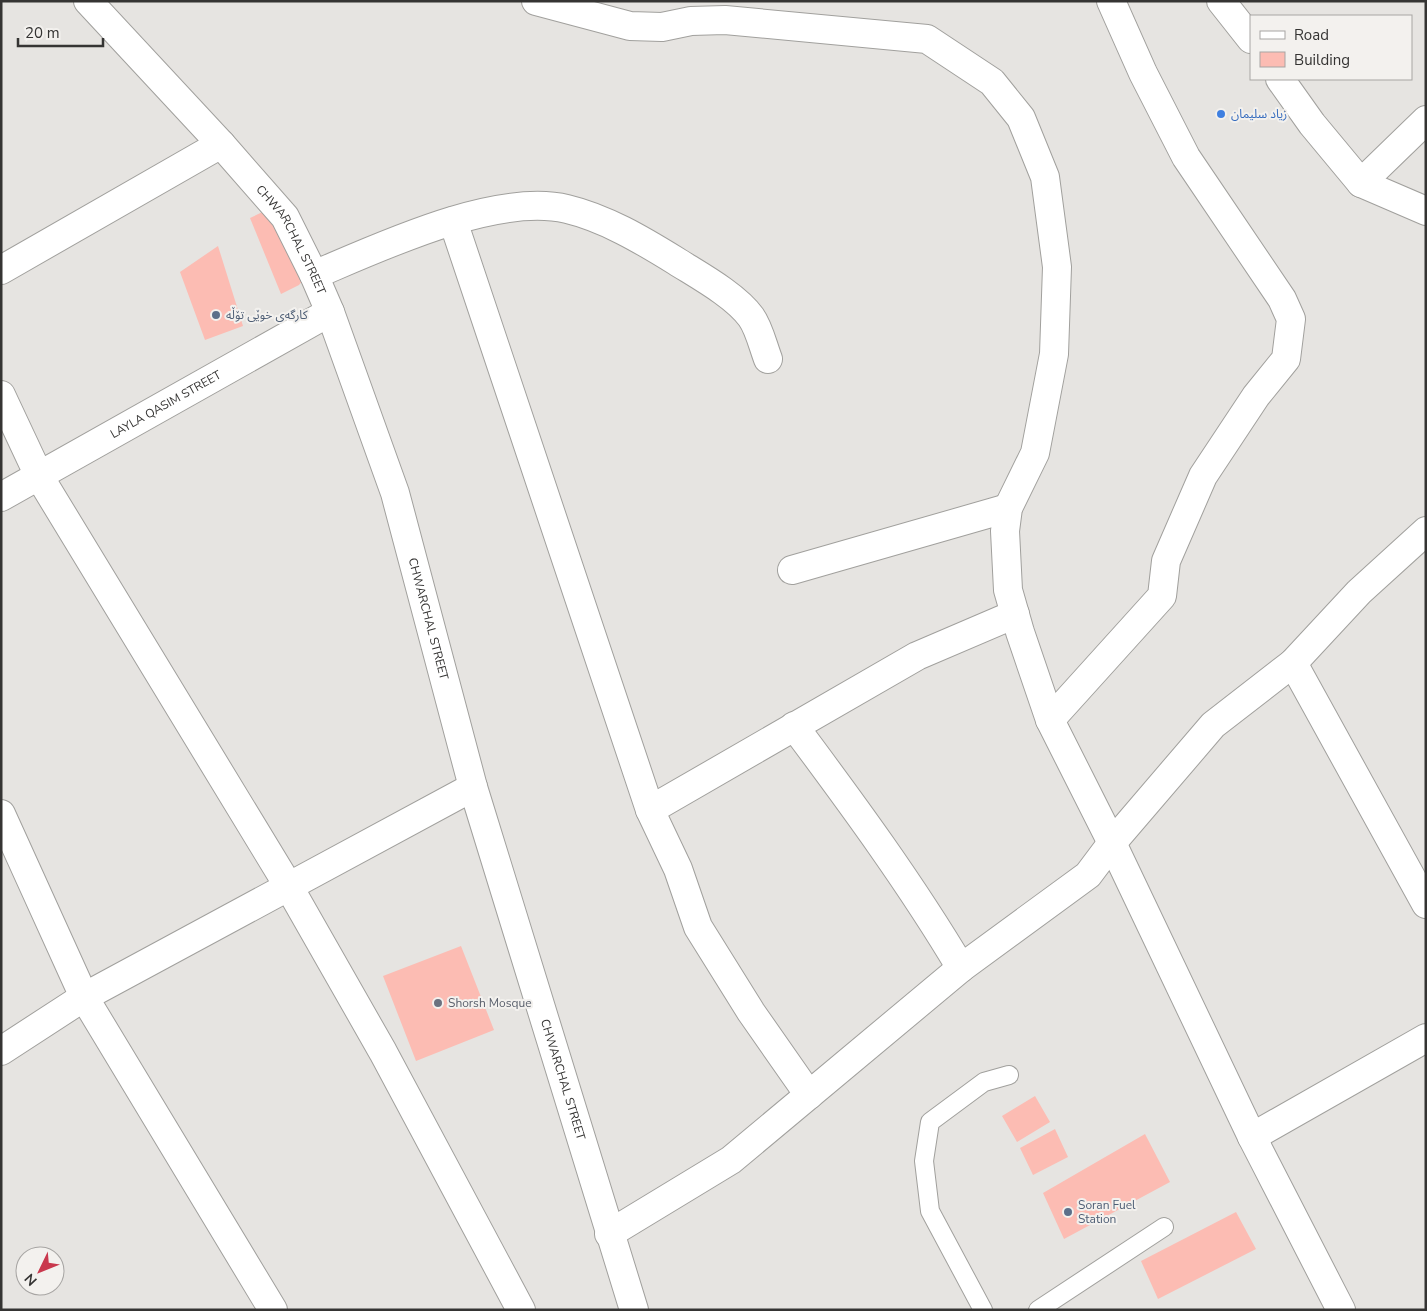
<svg xmlns="http://www.w3.org/2000/svg" width="1427" height="1311" viewBox="0 0 1427 1311" font-family="'Nunito Sans','Noto Sans Arabic',sans-serif">
	<style>
		.building { fill: #fcbcb3 }
		.lines { fill: none; stroke-linecap: round; stroke-linejoin: round }
		.lane-casing { stroke: #a1a09d; stroke-width: 20 }
		.street-casing { stroke: #a1a09d; stroke-width: 30 }
		.secondary-casing { stroke: #a1a09d; stroke-width: 30 }
		.lane { stroke: #fff; stroke-width: 18 }
		.street { stroke: #fff; stroke-width: 28 }
		.secondary { stroke: #fff; stroke-width: 28 }
		.shop-dot { fill: #3f7fe0; stroke: #f3f1ee; stroke-width: 2 }
		.service-dot { fill: #5c6f8a; stroke: #f3f1ee; stroke-width: 2 }
		.worship-dot { fill: #6b7280; stroke: #f3f1ee; stroke-width: 2 }
		.labels { text-anchor: middle; stroke-width: 4; stroke-linejoin: round; paint-order: stroke }
		.shop-label { font-size: 12px; fill: #366cbe; stroke: #f3f1ee; text-anchor: start }
		.street-label { font-size: 12px; fill: #353433; stroke: #f3f1ee }
		.service-label { font-size: 12px; fill: #4e5e75; stroke: #f3f1ee; text-anchor: start }
		.worship-label { font-size: 12px; fill: #5b616d; stroke: #f3f1ee; text-anchor: start }
	</style>
	<rect width="100%" height="100%" fill="#e6e4e1"/>
	<path class="building" d="M 286,201 L 307,275 L 299,285 L 281,294 L 250,218 Z
		M 218,246 L 243,326 L 205,340 L 180,272 Z
		M 461,946 L 494,1030 L 416,1061 L 383,976 Z
		M 1035,1096 L 1050,1122 L 1017,1142 L 1002,1116 Z
		M 1055,1129 L 1068,1157 L 1033,1175 L 1020,1148 Z
		M 1145,1134 L 1170,1182 L 1064,1239 L 1043,1193 Z
		M 1236,1212 L 1256,1249 L 1158,1299 L 1141,1261 Z"/>
	<g class="lines">
		<g class="lane-casing">
			<path id="lane" d="M 983,1310 L 930,1211 L 924,1161 L 930,1122 L 984,1082 L 1009,1075
				M 1038,1310 L 1164,1227"/>
		</g>
		<g class="street-casing">
			<g id="street">
				<path d="M 536,1 L 630,26 L 662,27 L 691,21 L 725,20 L 927,39 L 992,82 L 1021,118 L 1045,177 L 1057,267 L 1054,354 L 1035,453 L 1008,508 L 1005,531 L 1008,590 L 1020,632 L 1050,720 L 1112,843 L 1252,1137 L 1341,1310"/>
				<path d="M 1221,1 L 1251,39"/>
				<path d="M 1280,79 L 1312,124 L 1361,183 L 1426,211"/>
				<path d="M 1361,183 L 1426,120"/>
				<path d="M 453,221 L 650,810 L 678,869 L 698,927 L 751,1012 L 809,1095"/>
				<path d="M 1,270 L 221,144"/>
				<path d="M 314,275 C 380,247 496,192 567,209 C 605,218 642,240 676,261 C 698,275 735,295 751,317 C 759,328 763,346 768,359"/>
				<path d="M 1,395 L 39,476 L 289,887 L 383,1052 L 521,1310"/>
				<path id="s1" d="M 1,497 L 330,312"/>
				<path d="M 792,570 L 1008,508"/>
				<path d="M 1293,663 L 1426,904"/>
				<path d="M 1050,720 L 1162,596 L 1166,561 L 1203,476 L 1256,396 L 1286,359 L 1291,319 L 1282,299 L 1186,157 L 1143,73 L 1111,1"/>
				<path d="M 794,726 C 853,805 911,884 961,968"/>
				<path d="M 650,810 L 917,656 L 1015,614"/>
				<path d="M 1,814 L 84,997 L 273,1310"/>
				<path d="M 1,1051 L 84,997 L 473,787"/>
				<path d="M 1252,1137 L 1426,1038"/>
				<path d="M 609,1234 L 731,1160 L 961,968 L 1088,875 L 1112,843 L 1213,725 L 1293,663 L 1359,592 L 1426,531"/>
			</g>
		</g>
		<g class="secondary-casing">
			<g id="secondary">
				<path id="s2" d="M 88,1 L 221,144 L 285,217 L 314,275 L 330,312 L 395,493 L 473,787 L 634,1310"/>
			</g>
		</g>
		<use href="#lane" class="lane"/>
		<use href="#street" class="street"/>
		<use href="#secondary" class="secondary"/>
	</g>
	<circle class="shop-dot" cx="1221" cy="114" r="5"/>
	<g class="service-dot">
		<circle cx="216" cy="315" r="5"/>
		<circle cx="1068" cy="1212" r="5"/>
	</g>
	<circle class="worship-dot" cx="438" cy="1003" r="5"/>
	<g class="labels">
		<g class="shop-label">
			<text x="1231" y="118">زياد سليمان</text>
		</g>
		<g class="street-label">
			<text dy="4" stroke="none"><textPath href="#s2" startOffset="315">CHWARCHAL STREET</textPath></text>
			<text dy="4" stroke="none"><textPath href="#s1" startOffset="189">LAYLA QASIM STREET</textPath></text>
			<text dy="4" stroke="none"><textPath href="#s2" startOffset="720">CHWARCHAL STREET</textPath></text>
			<text dy="4" stroke="none"><textPath href="#s2" startOffset="1200">CHWARCHAL STREET</textPath></text>
		</g>
		<g class="service-label">
			<text x="226" y="319">کارگەی خوێی تۆڵە</text>
			<text x="1078" y="1209">Soran Fuel<tspan x="1078" dy="14">Station</tspan></text>
		</g>
		<g class="worship-label">
			<text x="448" y="1007">Shorsh Mosque</text>
		</g>
	</g>
	<rect width="1427" height="1311" fill="none" stroke="#353433" stroke-width="5"/>
	<rect x="1250" y="15" width="162" height="65" fill="#f3f1ee" stroke="#a7a5a3"/>
	<rect x="1260" y="31" width="25" height="8" fill="#ffffff" stroke="#a7a5a3"/>
	<text x="1294" y="40" font-size="15" fill="#353433">Road</text>
	<rect x="1260" y="52" width="25" height="15" fill="#fcbcb3" stroke="#a7a5a3"/>
	<text x="1294" y="65" font-size="15" fill="#353433">Building</text>
	<g transform="translate(40 1271) rotate(227)"><circle r="24" fill="#f3f1ee" stroke="#a7a5a3"/>
	<path d="M0-4L9 19L0 12L-9 19Z" fill="#c9384d"/>
	<text y="-8" font-size="14" font-weight="bold" text-anchor="middle" fill="#353433">N</text>
	</g>
	<path d="M18 38v8h85v-8" fill="none" stroke="#353433" stroke-width="2.5"/>
	<text x="25" y="38" font-size="15" fill="#353433" stroke="#f3f1ee" stroke-width="4" paint-order="stroke">20 m</text>
</svg>
